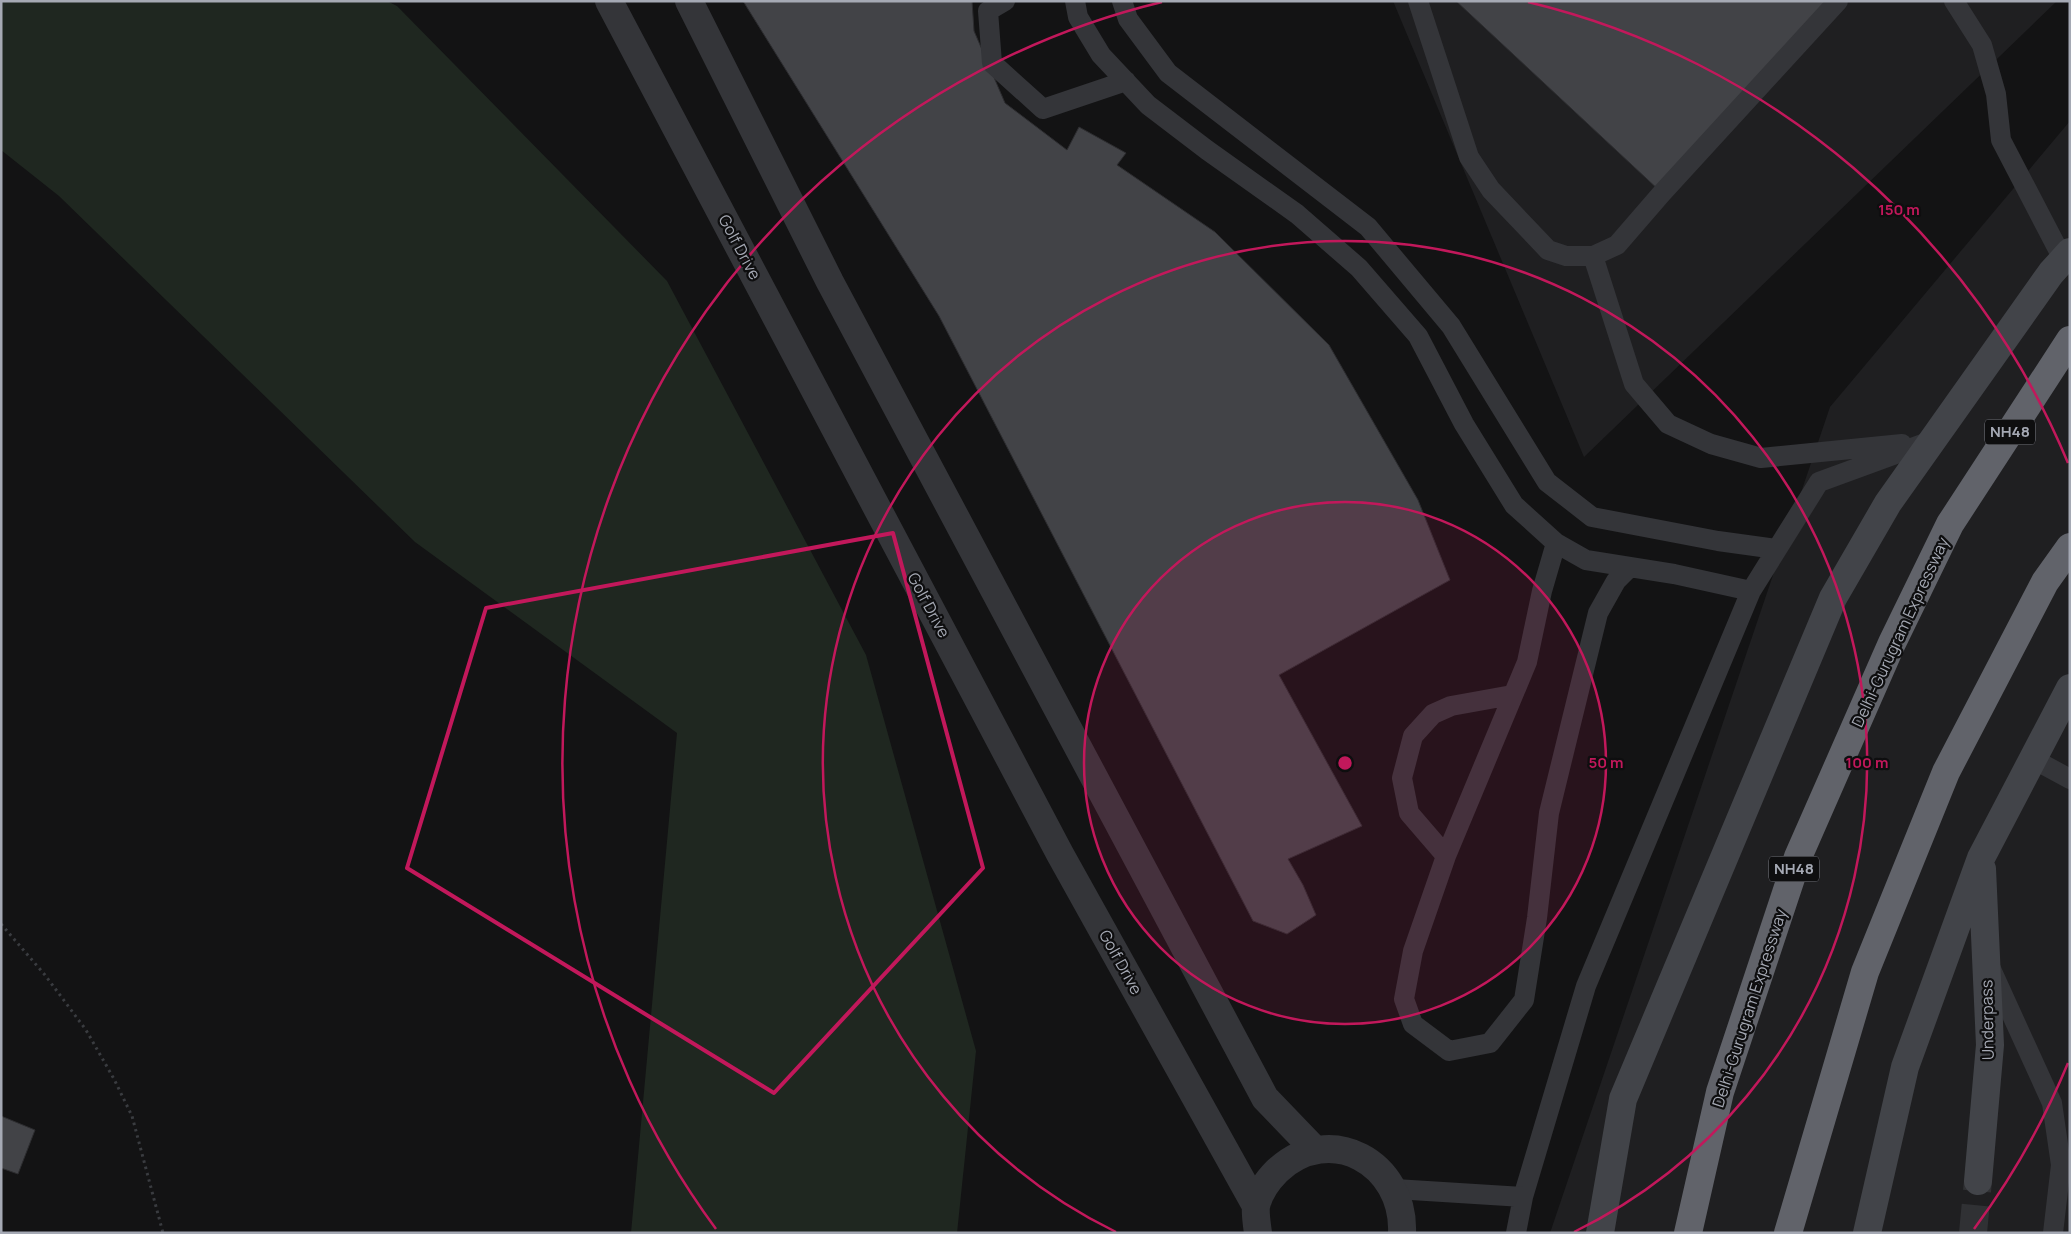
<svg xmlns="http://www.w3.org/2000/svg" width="2071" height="1234" viewBox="0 0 2071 1234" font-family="Manrope,sans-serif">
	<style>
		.built { fill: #1f1f21 }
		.green { fill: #1f2720 }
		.building { fill: #424347; stroke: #2d2d30 }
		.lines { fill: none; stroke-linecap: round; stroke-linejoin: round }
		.secondary-tunnel { stroke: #303134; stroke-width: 28; stroke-dasharray: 28 14; stroke-linecap: butt }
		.path { stroke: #3a3c40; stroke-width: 3; stroke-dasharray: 2.5 4; stroke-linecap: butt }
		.lane { stroke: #343539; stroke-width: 20 }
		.street { stroke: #343539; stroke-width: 28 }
		.secondary { stroke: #424449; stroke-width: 28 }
		.highway { stroke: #61636a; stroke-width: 28 }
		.marked { fill: none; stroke: #c2185b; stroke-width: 4; stroke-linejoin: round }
		.ring { fill: none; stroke: #c2185b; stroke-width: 2.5 }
		.labels { text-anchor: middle; stroke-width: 4.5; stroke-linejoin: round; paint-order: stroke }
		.shield { fill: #0e0e0f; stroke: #787a82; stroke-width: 1 }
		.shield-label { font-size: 15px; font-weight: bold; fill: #a5a9b4 }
		.street-label { font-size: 16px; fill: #a5a9b4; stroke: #0e0e0f }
		.centre { fill: #c2185b; stroke: #0e0e0f; stroke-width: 2.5 }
		.ring-label { font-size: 15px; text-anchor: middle; font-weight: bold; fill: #c2185b; stroke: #0e0e0f; stroke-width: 4.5; stroke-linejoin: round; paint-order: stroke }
	</style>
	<rect width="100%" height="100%" fill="#131314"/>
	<path class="built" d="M 1393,1 L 2057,1 L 1584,457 Z
		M 2070,121 L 2070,1233 L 1550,1233 L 1830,407 Z"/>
	<path class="green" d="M 1,1 L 387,1 L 397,6 L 667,281 L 866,655 L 976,1051 L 957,1233 L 631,1233 L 677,733 L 415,542 L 59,196 L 1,150 Z"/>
	<path class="building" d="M 743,1 L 972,1 L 974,31 L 1005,103 L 1067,150 L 1079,127 L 1126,153 L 1117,165 L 1215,232 L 1329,345 L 1418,500 L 1450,580 L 1279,675 L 1362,826 L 1288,859 L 1303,885 L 1316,915 L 1287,934 L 1253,921 L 939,316 Z
		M 1456,1 L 1838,1 L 1662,193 Z
		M 1,1116 L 35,1130 L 18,1174 L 1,1168 Z"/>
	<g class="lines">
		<path class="secondary-tunnel" d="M 1973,1233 L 1978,1181"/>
		<path class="path" d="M 1,924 L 45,975 L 86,1030 L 114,1079 L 132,1116 L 163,1233"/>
		<path class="lane" d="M 1005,1 L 988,11 L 992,63 L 1043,109 L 1126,81
			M 1075,1 L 1078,17 L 1101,55 L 1148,105 L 1207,150 L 1297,214 L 1359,268 L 1418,336 L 1464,424 L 1514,505 L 1556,543 L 1542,591 L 1527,662 L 1446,856 L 1413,951 L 1404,999 L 1413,1024 L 1449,1051 L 1490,1043 L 1524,1000 L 1537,918 L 1549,813 L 1598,613 L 1616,581 L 1630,567 L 1674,574 L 1751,591
			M 1122,1 L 1128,19 L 1168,73 L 1368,227 L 1451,326 L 1547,482 L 1592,517 L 1718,541 L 1776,549
			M 1418,1 L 1469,157 L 1491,190 L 1548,250 L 1566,256 L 1593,256 L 1617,245 L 1662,193 L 1838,1
			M 1954,1 L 1982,45 L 1996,94 L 2001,140 L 2063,259
			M 1593,256 L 1634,384 L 1668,424 L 1711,444 L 1761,458 L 1902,444
			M 1556,543 L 1586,560 L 1630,567
			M 2033,759 L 2070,779
			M 1446,856 L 1409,813 L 1402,778 L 1413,736 L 1433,714 L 1451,706 L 1512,695
			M 1990,967 L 2052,1103 L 2061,1165 L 2053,1233
			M 1395,1189 L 1523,1197
			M 1516,1233 L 1523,1197 L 1586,986 L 1751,591 L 1819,482 L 1931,441"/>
		<path class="street" d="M 609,1 L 1060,854 L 1256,1206
			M 689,1 L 830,282 L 1265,1098 L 1315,1150
			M 1258,1233 C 1257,1225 1255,1214 1256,1206 C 1259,1193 1268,1180 1277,1171 C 1330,1121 1405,1163 1402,1233"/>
		<path class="secondary" d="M 1978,1181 L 1990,1045 L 1982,869
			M 1600,1233 L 1623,1099 L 1833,598 L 1888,503 L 2051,273 L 2070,252
			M 1867,1233 L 1905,1067 L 1981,858 L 2070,688"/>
		<path class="highway" d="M 1688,1233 L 1720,1092 L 1798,857 L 1892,643 L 1950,524 L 2070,340
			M 1788,1233 L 1865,972 L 1946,772 L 2045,582 L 2070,547"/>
	</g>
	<path class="marked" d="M 893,533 L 983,868 L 774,1093 L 407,868 L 486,608 Z"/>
	<circle cx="1345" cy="763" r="261" fill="#c2185b" fill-opacity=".12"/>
	<g class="ring">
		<circle cx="1345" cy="763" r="261"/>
		<path d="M1116 1232A522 522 0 1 1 1574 1232"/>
		<path d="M2068 1063A783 783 0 0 1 1974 1229M716 1229A783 783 0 0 1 1162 2M1528 2A783 783 0 0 1 2068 463"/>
	</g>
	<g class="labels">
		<g class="shield">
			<rect x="1985" y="419.5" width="50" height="25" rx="4"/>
			<rect x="1769" y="856.5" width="50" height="25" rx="4"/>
		</g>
		<g class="shield-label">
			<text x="2010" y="437">NH48</text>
			<text x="1794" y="874">NH48</text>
		</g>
		<g class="street-label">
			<text transform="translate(740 247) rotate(62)" y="6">Golf Drive</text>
			<text transform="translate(929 605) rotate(62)" y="6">Golf Drive</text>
			<text transform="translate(1900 632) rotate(-65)" y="6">Delhi-Gurugram Expressway</text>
			<text transform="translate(1121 962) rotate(61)" y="6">Golf Drive</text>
			<text transform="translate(1749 1008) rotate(-72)" y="6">Delhi-Gurugram Expressway</text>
			<text transform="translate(1987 1020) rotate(-91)" y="6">Underpass</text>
		</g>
	</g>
	<circle cx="1345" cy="763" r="8" class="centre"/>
	<g class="ring-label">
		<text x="1899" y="215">150 m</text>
		<text x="1606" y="768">50 m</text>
		<text x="1867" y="768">100 m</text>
	</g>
	<rect width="2071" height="1234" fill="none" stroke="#a5a9b4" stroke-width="5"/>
</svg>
